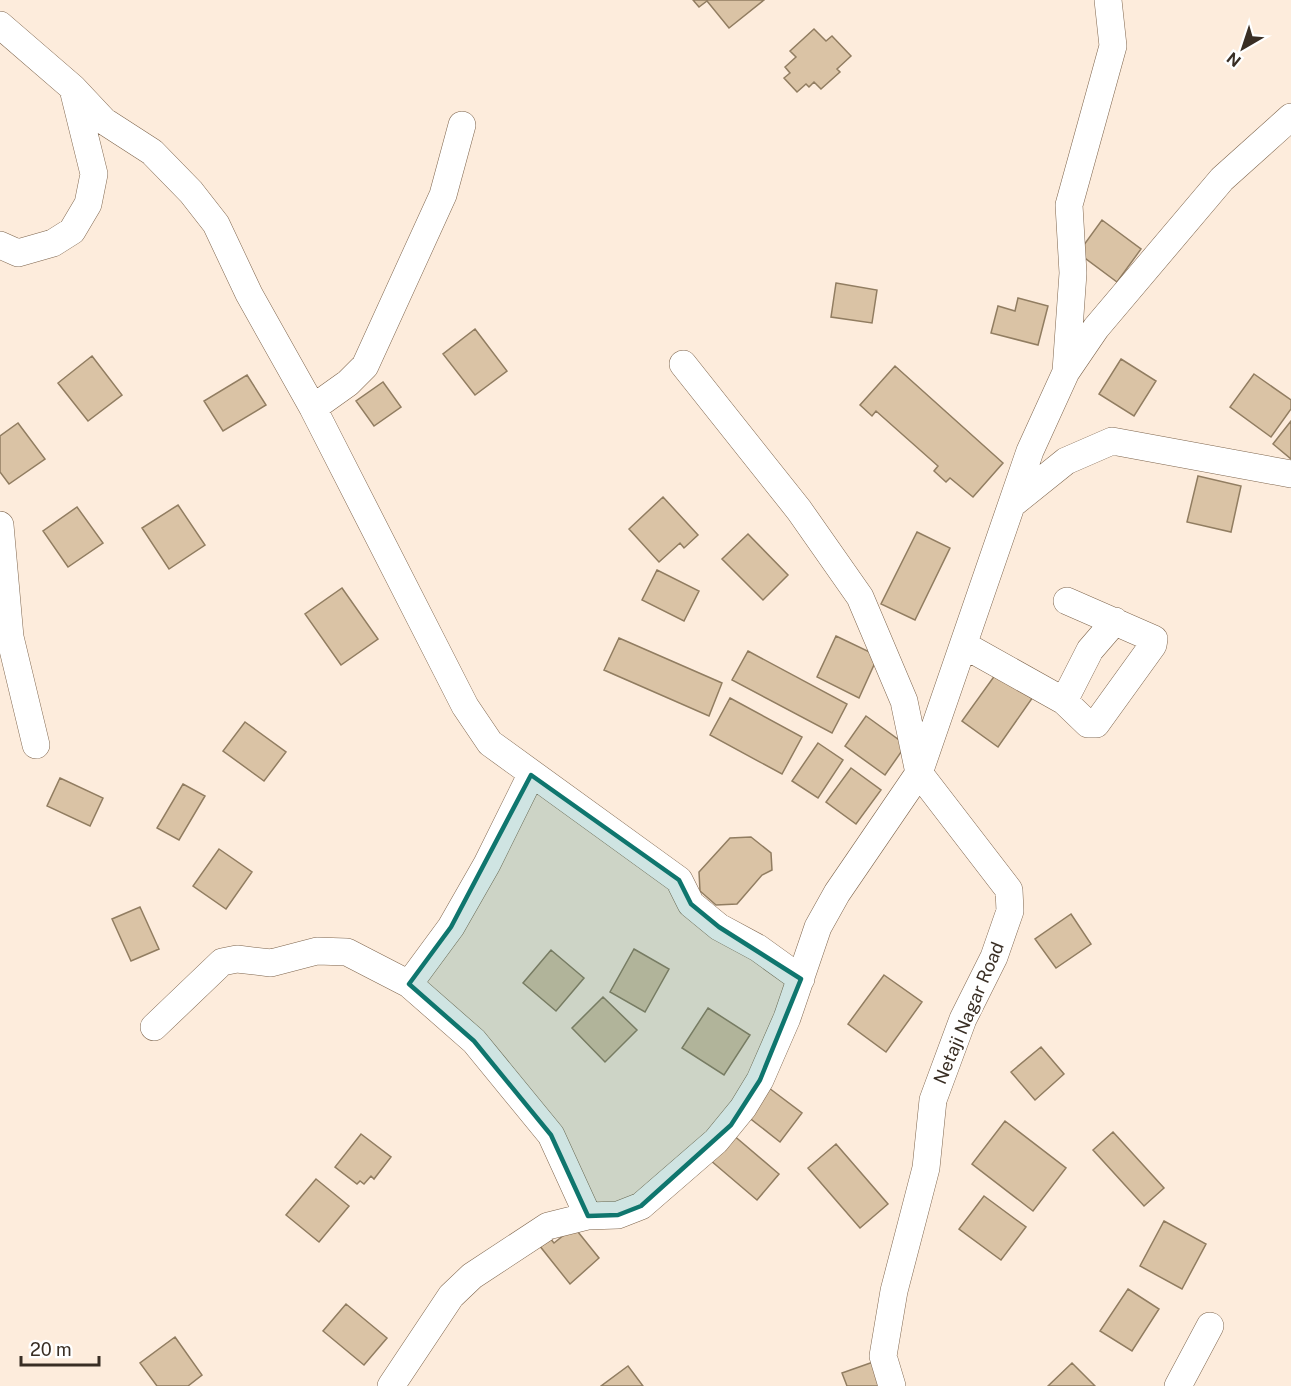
<svg xmlns="http://www.w3.org/2000/svg" width="1291" height="1386" viewBox="0 0 1291 1386" font-family="'Public Sans',sans-serif">
	<style>
		.building { fill: #dac3a5; stroke: #917d61; stroke-width: 1.5 }
		.lines { fill: none; stroke-linecap: round; stroke-linejoin: round }
		.street-casing { stroke: #7e654d; stroke-width: 28 }
		.street { stroke: #fff; stroke-width: 27 }
		.marked { fill: #0f766e; fill-opacity: 0.2; stroke: #0f766e; stroke-width: 4.5; stroke-linejoin: round }
		.labels { text-anchor: middle; stroke-width: 4.5; stroke-linejoin: round; paint-order: stroke }
		.street-label { font-size: 18px; fill: #392e24; stroke: #fff }
	</style>
	<rect width="100%" height="100%" fill="#fdecdc"/>
	<path class="building" d="M 693,0 L 764,0 L 729,28 L 707,1 L 699,7 Z
		M 814,29 L 826,41 L 832,36 L 851,56 L 837,69 L 840,72 L 821,89 L 814,82 L 809,87 L 806,84 L 797,92 L 784,78 L 790,73 L 785,67 L 796,57 L 790,51 Z
		M 1102,220 L 1141,249 L 1117,282 L 1078,253 Z
		M 836,283 L 877,290 L 872,323 L 831,317 Z
		M 1018,298 L 1048,306 L 1038,345 L 991,333 L 998,306 L 1015,311 Z
		M 475,329 L 507,371 L 475,395 L 443,354 Z
		M 92,356 L 122,395 L 88,421 L 58,383 Z
		M 1121,359 L 1156,381 L 1134,416 L 1099,394 Z
		M 895,366 L 1003,463 L 973,497 L 950,478 L 946,482 L 934,471 L 938,466 L 876,411 L 872,416 L 860,405 Z
		M 1254,374 L 1291,400 L 1291,409 L 1271,437 L 1230,407 Z
		M 247,375 L 266,405 L 223,431 L 204,401 Z
		M 383,382 L 401,407 L 374,426 L 356,401 Z
		M 1291,421 L 1291,459 L 1273,444 Z
		M 18,423 L 45,459 L 9,484 L 0,472 L 0,436 Z
		M 1198,476 L 1241,486 L 1231,532 L 1187,522 Z
		M 663,497 L 698,535 L 684,548 L 680,543 L 659,562 L 629,529 Z
		M 178,505 L 205,545 L 169,569 L 142,528 Z
		M 77,507 L 103,543 L 68,567 L 43,531 Z
		M 917,532 L 950,548 L 915,620 L 881,604 Z
		M 748,534 L 788,575 L 763,600 L 722,559 Z
		M 657,570 L 699,591 L 684,621 L 642,600 Z
		M 342,588 L 378,639 L 341,665 L 305,614 Z
		M 836,636 L 878,656 L 859,698 L 817,677 Z
		M 619,638 L 722,683 L 709,716 L 604,670 Z
		M 748,651 L 847,704 L 832,733 L 732,680 Z
		M 998,671 L 1033,697 L 998,747 L 962,721 Z
		M 730,698 L 802,737 L 782,774 L 710,735 Z
		M 866,716 L 906,745 L 885,775 L 845,746 Z
		M 245,722 L 286,752 L 264,781 L 223,751 Z
		M 818,743 L 843,760 L 818,798 L 792,781 Z
		M 851,768 L 881,790 L 856,824 L 826,802 Z
		M 60,778 L 103,798 L 90,826 L 47,806 Z
		M 183,784 L 205,796 L 179,840 L 157,828 Z
		M 751,837 L 771,853 L 772,870 L 762,875 L 737,904 L 716,905 L 700,891 L 699,872 L 730,838 Z
		M 219,849 L 252,872 L 226,909 L 193,886 Z
		M 140,907 L 159,949 L 131,961 L 112,919 Z
		M 1071,914 L 1091,944 L 1056,968 L 1035,939 Z
		M 634,949 L 669,969 L 645,1012 L 610,992 Z
		M 551,950 L 584,978 L 556,1011 L 523,983 Z
		M 884,975 L 922,1002 L 886,1052 L 848,1024 Z
		M 603,997 L 637,1030 L 605,1062 L 572,1028 Z
		M 708,1008 L 750,1035 L 724,1075 L 682,1048 Z
		M 1041,1047 L 1064,1074 L 1035,1100 L 1011,1072 Z
		M 769,1088 L 802,1113 L 780,1142 L 747,1116 Z
		M 1005,1121 L 1066,1168 L 1033,1211 L 972,1164 Z
		M 1113,1132 L 1164,1188 L 1144,1206 L 1093,1150 Z
		M 361,1134 L 391,1157 L 374,1179 L 371,1176 L 364,1184 L 360,1181 L 357,1184 L 335,1167 Z
		M 732,1134 L 779,1174 L 757,1200 L 710,1160 Z
		M 836,1144 L 888,1204 L 860,1228 L 808,1168 Z
		M 316,1179 L 349,1206 L 319,1242 L 286,1215 Z
		M 984,1196 L 1026,1227 L 1001,1260 L 959,1229 Z
		M 1164,1221 L 1206,1244 L 1182,1289 L 1140,1266 Z
		M 574,1227 L 599,1258 L 570,1284 L 539,1245 L 549,1237 L 554,1243 Z
		M 1128,1289 L 1159,1309 L 1132,1351 L 1100,1331 Z
		M 346,1304 L 387,1338 L 364,1365 L 323,1331 Z
		M 175,1337 L 202,1375 L 188,1386 L 157,1386 L 140,1363 Z
		M 876,1361 L 885,1386 L 847,1386 L 842,1373 Z
		M 1072,1363 L 1095,1386 L 1048,1386 Z
		M 628,1366 L 643,1386 L 601,1386 Z"/>
	<g class="lines">
		<g class="street-casing">
			<path id="street" d="M 0,25 L 73,88 L 104,121 L 152,152 L 191,192 L 216,224 L 249,294 L 313,408 L 465,706 L 490,743 L 679,880 L 691,904 L 719,927 L 758,948 L 801,979
				M 0,245 L 18,253 L 53,243 L 72,231 L 88,204 L 94,174 L 73,89
				M 683,364 L 799,510 L 860,597 L 904,701 L 919,773 L 1009,890 L 1010,911 L 994,957 L 963,1019 L 933,1100 L 926,1168 L 894,1291 L 883,1356 L 892,1386
				M 1066,371 L 1073,273 L 1069,205 L 1113,46 L 1108,0
				M 313,408 L 348,383 L 365,366 L 443,195 L 462,125
				M 1015,502 L 1066,461 L 1112,441 L 1291,474
				M 0,525 L 10,637 L 36,745
				M 964,645 L 1064,701 L 1088,724 L 1096,724 L 1153,645 L 1154,639 L 1067,601
				M 1064,701 L 1090,650 L 1115,621
				M 409,984 L 451,927 L 487,864 L 531,775
				M 154,1027 L 222,962 L 237,959 L 271,963 L 317,951 L 347,952 L 409,984 L 474,1041 L 551,1135 L 588,1216
				M 391,1386 L 451,1296 L 472,1276 L 548,1226 L 588,1216 L 618,1215 L 641,1206 L 716,1141 L 743,1108 L 760,1080 L 787,1018 L 818,927 L 837,893 L 919,773 L 1030,451 L 1066,372 L 1096,328 L 1222,179 L 1291,117
				M 1178,1386 L 1210,1326"/>
		</g>
		<use href="#street" class="street"/>
	</g>
	<path class="marked" d="M 531,775 L 679,880 L 691,904 L 719,927 L 801,979 L 760,1080 L 731,1125 L 641,1206 L 618,1215 L 588,1216 L 551,1135 L 474,1041 L 409,984 L 451,927 Z"/>
	<g class="labels">
		<g class="street-label">
			<text transform="translate(969 1013) rotate(-67)" y="6">Netaji Nagar Road</text>
		</g>
	</g>
	<g transform="translate(1243 48) rotate(219)" stroke="#ffffff" stroke-width="4.5" paint-order="stroke">
	<path d="M0-4.5L10 22L0 15L-10 22Z" fill="#392e24"/>
	<text y="-9" font-size="16" font-weight="bold" text-anchor="middle" fill="#392e24">N</text>
	</g>
	<path d="M21 1356v9h78v-9" fill="none" stroke="#392e24" stroke-width="3"/>
	<text x="30" y="1356" font-size="18" fill="#392e24" stroke="#ffffff" stroke-width="4.5" paint-order="stroke">20 m</text>
</svg>
